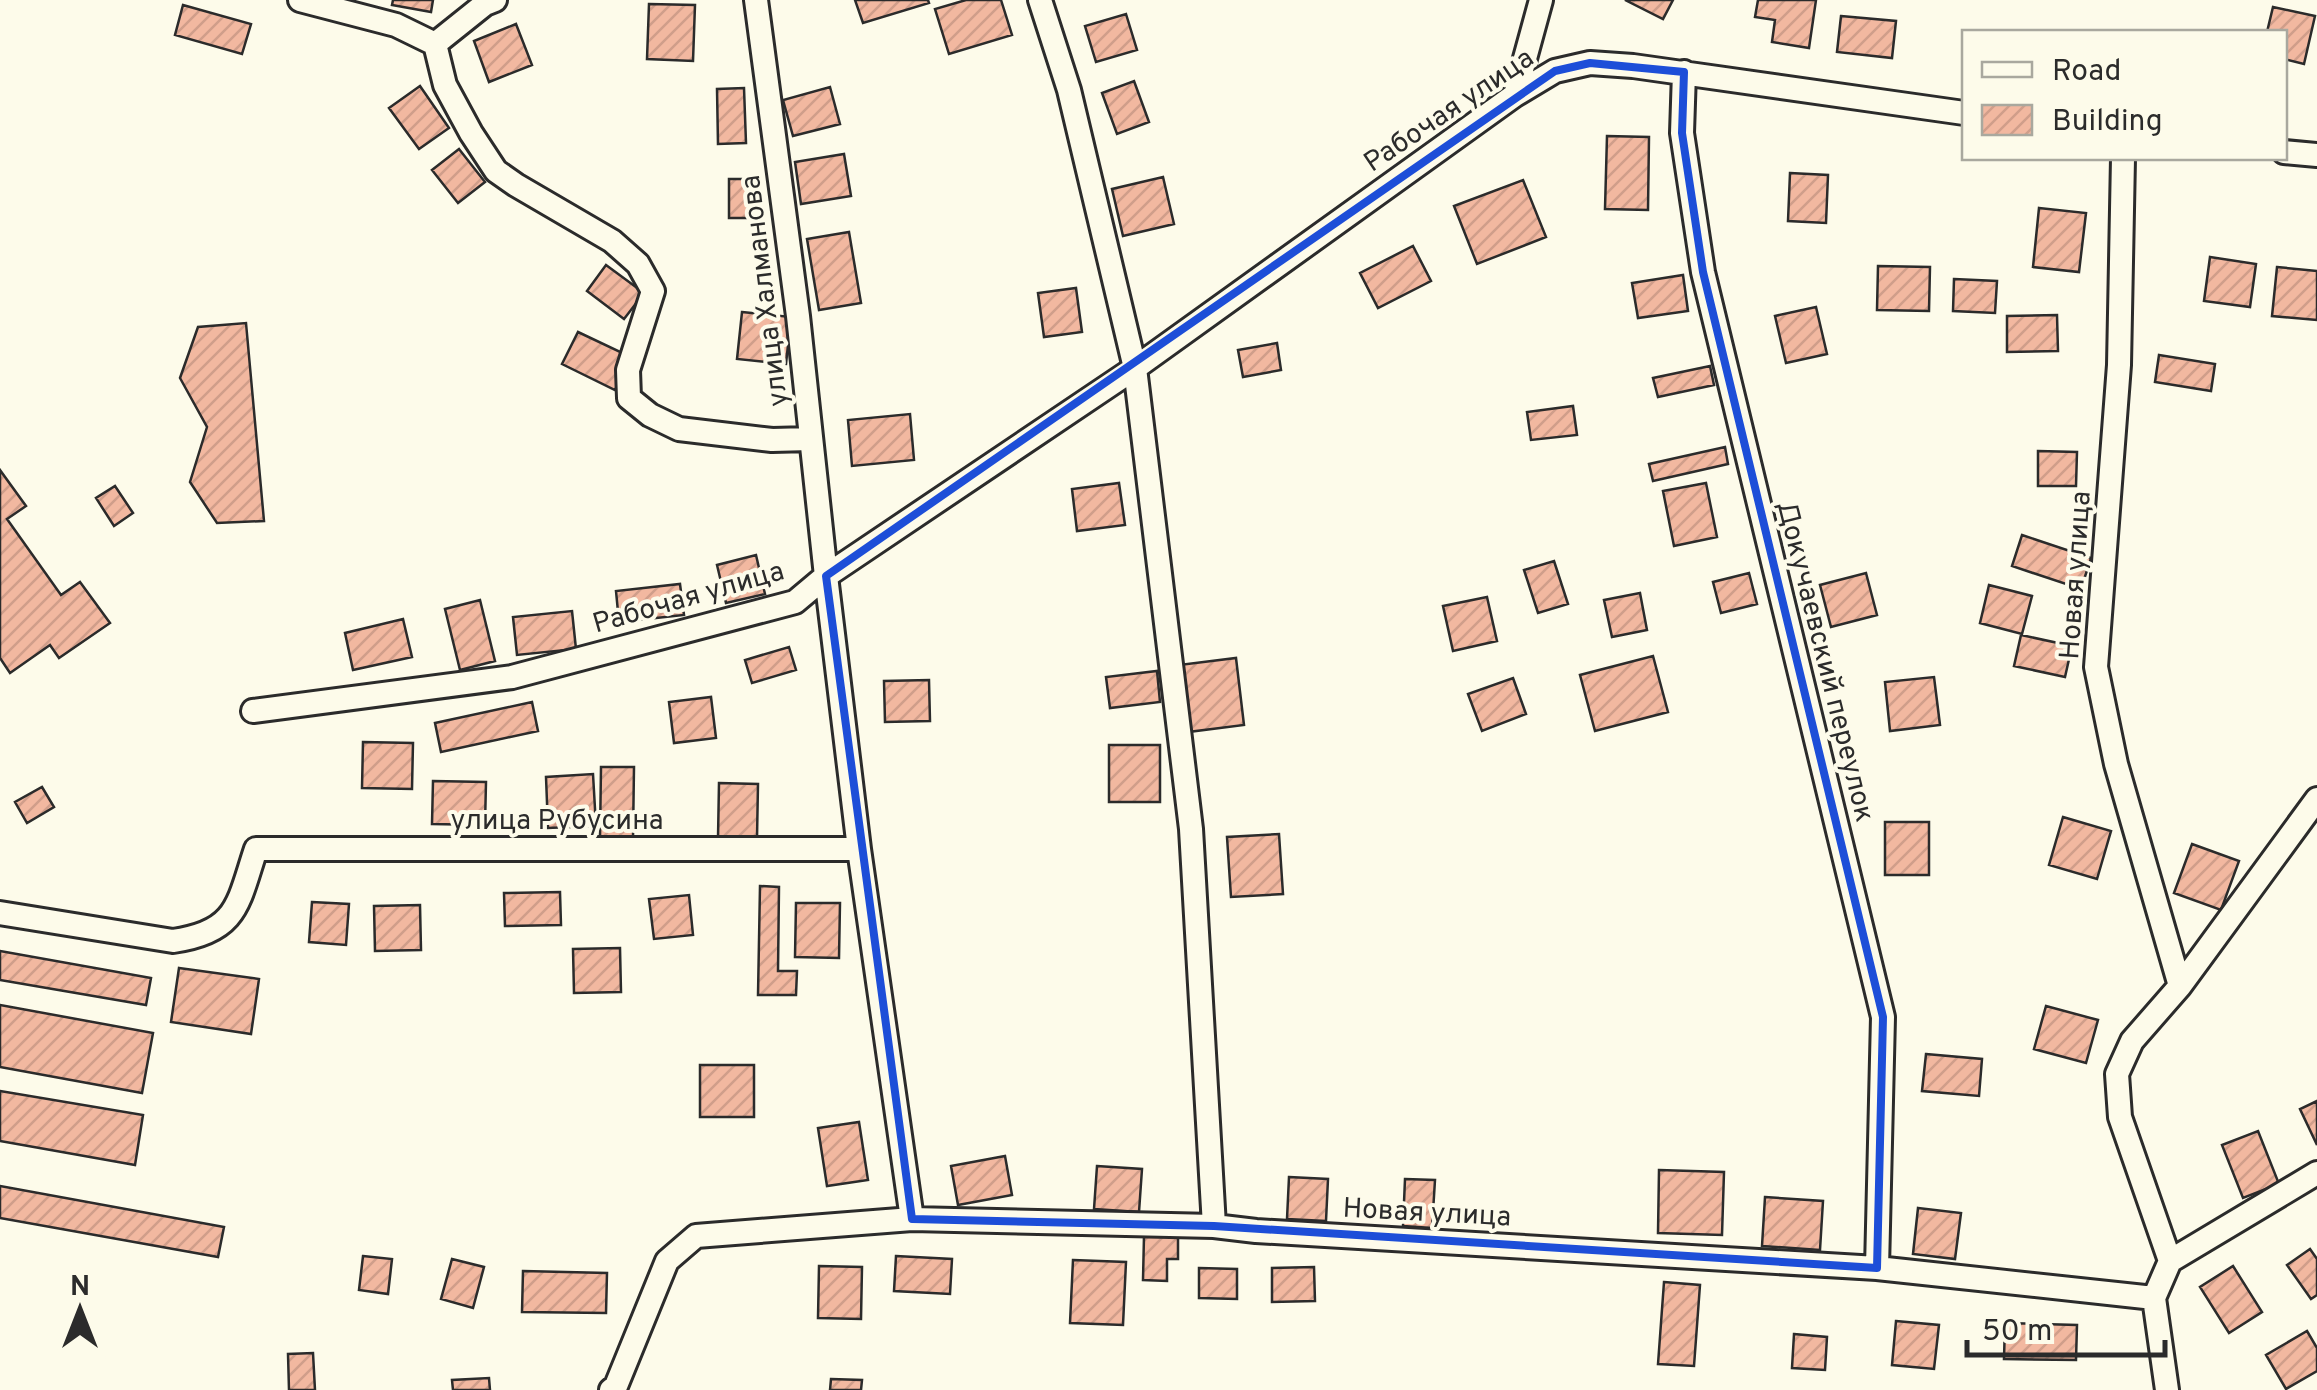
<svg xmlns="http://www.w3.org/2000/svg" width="2317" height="1390" viewBox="0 0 2317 1390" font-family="Overpass,sans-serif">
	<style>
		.building { fill: url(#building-hatch); stroke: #2b2b2b; stroke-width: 2.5 }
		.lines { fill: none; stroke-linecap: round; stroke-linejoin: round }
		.minor-casing { stroke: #2b2b2b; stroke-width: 28 }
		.minor { stroke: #fdfbea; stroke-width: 22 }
		.marked { fill: none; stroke: #1d4ed8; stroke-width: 8; stroke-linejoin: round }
		.labels { text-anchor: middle; stroke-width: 8; stroke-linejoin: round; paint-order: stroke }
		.street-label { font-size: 28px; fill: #2b2b2b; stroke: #fdfbea }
	</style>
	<defs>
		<pattern id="building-hatch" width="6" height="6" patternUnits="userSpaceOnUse" patternTransform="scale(2.5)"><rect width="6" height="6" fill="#f2b8a0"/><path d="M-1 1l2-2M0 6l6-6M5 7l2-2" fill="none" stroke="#d09e8a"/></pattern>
	</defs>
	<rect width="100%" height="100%" fill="#fdfbea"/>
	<path class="building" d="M 393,0 L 433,0 L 431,12 L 392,5 Z
		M 855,0 L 928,0 L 929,3 L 863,23 Z
		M 966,0 L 1001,0 L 1012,35 L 949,54 L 935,9 Z
		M 1625,0 L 1673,0 L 1663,19 Z
		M 1758,0 L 1816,0 L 1809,48 L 1772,42 L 1775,20 L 1755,17 Z
		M 649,4 L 695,5 L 693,61 L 647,59 Z
		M 183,5 L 251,24 L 242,54 L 175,35 Z
		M 2273,7 L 2315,16 L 2304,64 L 2284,59 L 2284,32 L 2267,32 Z
		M 1126,14 L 1137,50 L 1096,62 L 1085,26 Z
		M 1841,16 L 1896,21 L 1892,58 L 1837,52 Z
		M 516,24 L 532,65 L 489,82 L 474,41 Z
		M 1134,81 L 1149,122 L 1117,134 L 1102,93 Z
		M 420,86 L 449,128 L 419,149 L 389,108 Z
		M 830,87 L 840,124 L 793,136 L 783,100 Z
		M 744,88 L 746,143 L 718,144 L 717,89 Z
		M 1607,136 L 1649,137 L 1648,210 L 1605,209 Z
		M 459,149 L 485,182 L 458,203 L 432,170 Z
		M 844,154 L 851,196 L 801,204 L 795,162 Z
		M 1790,173 L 1828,175 L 1826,223 L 1788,221 Z
		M 1163,177 L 1174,224 L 1123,236 L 1112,189 Z
		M 729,179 L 758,179 L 758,218 L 729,218 Z
		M 1523,180 L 1546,237 L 1477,264 L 1454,206 Z
		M 2039,208 L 2086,213 L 2079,272 L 2033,267 Z
		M 849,232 L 861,303 L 819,310 L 807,239 Z
		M 1413,246 L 1431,281 L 1378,308 L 1360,273 Z
		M 2210,257 L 2256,264 L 2250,307 L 2204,301 Z
		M 606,265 L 644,293 L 624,319 L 587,291 Z
		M 1878,266 L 1930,267 L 1929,311 L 1877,310 Z
		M 2277,267 L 2317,271 L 2317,320 L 2272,316 Z
		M 1683,275 L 1688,311 L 1638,318 L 1632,283 Z
		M 1954,279 L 1997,281 L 1995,313 L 1953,311 Z
		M 1076,288 L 1082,332 L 1044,337 L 1038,293 Z
		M 1816,307 L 1827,354 L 1786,363 L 1775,316 Z
		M 742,312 L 791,317 L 786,364 L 737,359 Z
		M 2057,315 L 2058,351 L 2007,352 L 2007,316 Z
		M 246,323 L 264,521 L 217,523 L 190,482 L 207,427 L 180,378 L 198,327 Z
		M 578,332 L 631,357 L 615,390 L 562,364 Z
		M 1277,343 L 1281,370 L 1243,377 L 1238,350 Z
		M 2159,355 L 2215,364 L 2211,391 L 2155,382 Z
		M 1710,366 L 1714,385 L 1658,397 L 1653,378 Z
		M 1573,406 L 1577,435 L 1531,440 L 1527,412 Z
		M 910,414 L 914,460 L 852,466 L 848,420 Z
		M 1725,447 L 1728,464 L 1653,481 L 1649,464 Z
		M 2038,451 L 2077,452 L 2076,486 L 2038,486 Z
		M 0,470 L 26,506 L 7,519 L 61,595 L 80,582 L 110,623 L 59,658 L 50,645 L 10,673 L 0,658 Z
		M 1119,483 L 1125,525 L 1077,531 L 1072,489 Z
		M 1706,483 L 1717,537 L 1674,546 L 1663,491 Z
		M 115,486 L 133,513 L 114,526 L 96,498 Z
		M 2022,535 L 2091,558 L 2081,589 L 2012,566 Z
		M 756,555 L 765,594 L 726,603 L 717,565 Z
		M 1554,561 L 1568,604 L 1538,613 L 1524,570 Z
		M 1749,573 L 1757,604 L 1721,613 L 1713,582 Z
		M 1866,573 L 1877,615 L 1831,627 L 1820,585 Z
		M 680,584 L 684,615 L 619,622 L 616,591 Z
		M 1989,585 L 2032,596 L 2022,634 L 1980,623 Z
		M 1640,593 L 1647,630 L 1612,637 L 1604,600 Z
		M 1487,597 L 1497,641 L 1453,651 L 1443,606 Z
		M 480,600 L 495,661 L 460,670 L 445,609 Z
		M 572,611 L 576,649 L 517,655 L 513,617 Z
		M 403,619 L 412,657 L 353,670 L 345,633 Z
		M 2021,635 L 2072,646 L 2065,677 L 2014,666 Z
		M 789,647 L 796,670 L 752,683 L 745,660 Z
		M 1653,656 L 1668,712 L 1595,731 L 1580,675 Z
		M 1236,658 L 1244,725 L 1188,732 L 1179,665 Z
		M 1157,671 L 1160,702 L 1110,708 L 1106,677 Z
		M 1934,677 L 1940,725 L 1890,731 L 1885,682 Z
		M 1513,678 L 1526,714 L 1482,731 L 1468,694 Z
		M 929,680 L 930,721 L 885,722 L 884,681 Z
		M 711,697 L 716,738 L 674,743 L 669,702 Z
		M 532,702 L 538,731 L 441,752 L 435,723 Z
		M 363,742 L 413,743 L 412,789 L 362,788 Z
		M 1109,745 L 1160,745 L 1160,802 L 1109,802 Z
		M 601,767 L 634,767 L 633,838 L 600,837 Z
		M 593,774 L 596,826 L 548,828 L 546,777 Z
		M 433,781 L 486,782 L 485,825 L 432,824 Z
		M 719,783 L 758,784 L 757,838 L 718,838 Z
		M 42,787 L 54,807 L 27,823 L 15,802 Z
		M 2063,817 L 2111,831 L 2097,879 L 2049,865 Z
		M 1885,822 L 1929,822 L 1929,875 L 1885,875 Z
		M 1279,834 L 1283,894 L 1231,897 L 1227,837 Z
		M 2192,844 L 2239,861 L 2221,910 L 2174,893 Z
		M 760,886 L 779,887 L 778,971 L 797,971 L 796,995 L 758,995 Z
		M 560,892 L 561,925 L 505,926 L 504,893 Z
		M 689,895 L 693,935 L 654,939 L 649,899 Z
		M 312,902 L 349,904 L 346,945 L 309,942 Z
		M 796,903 L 840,903 L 839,958 L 795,957 Z
		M 420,905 L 421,950 L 375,951 L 374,906 Z
		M 620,948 L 621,992 L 574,993 L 573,949 Z
		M 0,951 L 151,978 L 146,1005 L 0,980 Z
		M 179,968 L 259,979 L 251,1034 L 171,1022 Z
		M 0,1005 L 153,1033 L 142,1093 L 0,1067 Z
		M 2046,1006 L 2098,1020 L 2086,1063 L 2034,1049 Z
		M 1926,1054 L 1982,1059 L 1979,1096 L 1922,1091 Z
		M 700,1065 L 754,1065 L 754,1117 L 700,1117 Z
		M 0,1091 L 143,1115 L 135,1165 L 0,1141 Z
		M 2317,1101 L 2317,1145 L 2300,1109 Z
		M 859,1122 L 868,1180 L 827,1186 L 818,1128 Z
		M 2258,1131 L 2279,1184 L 2243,1198 L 2222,1145 Z
		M 1005,1156 L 1012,1195 L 958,1205 L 951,1166 Z
		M 1097,1166 L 1142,1169 L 1139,1212 L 1094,1209 Z
		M 1659,1170 L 1724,1172 L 1722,1235 L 1658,1233 Z
		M 1289,1177 L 1328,1179 L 1326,1221 L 1287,1219 Z
		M 1405,1179 L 1435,1180 L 1432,1228 L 1403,1226 Z
		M 0,1186 L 224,1227 L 218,1257 L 0,1218 Z
		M 1765,1197 L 1823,1201 L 1820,1250 L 1762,1246 Z
		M 1918,1208 L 1961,1213 L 1955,1259 L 1913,1254 Z
		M 1144,1236 L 1178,1237 L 1178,1259 L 1167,1259 L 1167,1281 L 1143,1280 Z
		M 2310,1249 L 2317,1259 L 2317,1295 L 2311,1299 L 2287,1265 Z
		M 363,1256 L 392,1259 L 388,1294 L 359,1290 Z
		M 896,1256 L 952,1259 L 950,1294 L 894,1291 Z
		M 452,1259 L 484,1267 L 473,1308 L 441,1299 Z
		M 1073,1260 L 1126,1262 L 1123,1325 L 1070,1323 Z
		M 819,1266 L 862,1267 L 861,1319 L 818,1318 Z
		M 2233,1266 L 2262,1312 L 2229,1333 L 2200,1287 Z
		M 1314,1267 L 1315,1301 L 1272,1302 L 1272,1268 Z
		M 1199,1268 L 1237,1269 L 1237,1299 L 1199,1298 Z
		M 523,1271 L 607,1273 L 606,1313 L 522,1312 Z
		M 1664,1282 L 1700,1285 L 1694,1366 L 1658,1364 Z
		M 1896,1321 L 1939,1325 L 1934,1369 L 1892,1365 Z
		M 2005,1323 L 2077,1325 L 2076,1360 L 2004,1359 Z
		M 2307,1331 L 2317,1348 L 2317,1371 L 2286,1389 L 2266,1355 Z
		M 1794,1334 L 1827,1337 L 1825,1370 L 1792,1368 Z
		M 313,1353 L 315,1390 L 289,1390 L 288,1354 Z
		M 489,1378 L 490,1390 L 453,1390 L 452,1380 Z
		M 831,1379 L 862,1380 L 861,1390 L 830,1390 Z"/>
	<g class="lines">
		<g class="minor-casing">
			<path id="minor" d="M 300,0 L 396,25 L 435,44 L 485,4 L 495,0
				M 756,0 L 798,316 L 826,576 L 859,849
				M 1040,0 L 1069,90 L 1135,368 L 1191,829 L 1214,1226
				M 435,44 L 445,85 L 471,133 L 496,171 L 516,185 L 612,241 L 638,264 L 653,291 L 628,370 L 629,398 L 650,415 L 679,429 L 772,440 L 810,439
				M 1684,72 L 1682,133 L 1703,272 L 1883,1017 L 1877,1268
				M 1515,95 L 1541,0
				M 2284,152 L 2317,155
				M 2123,158 L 2119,365 L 2096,667 L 2116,764 L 2180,986 L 2132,1041 L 2117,1074 L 2120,1117 L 2170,1261 L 2154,1298 L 2167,1390
				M 253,711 L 512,677 L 795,602 L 826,576 L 1135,368 L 1515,95 L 1555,71 L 1590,63 L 1633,66 L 1964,113
				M 0,913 L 173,941 C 238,932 238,903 256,849 L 859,849 L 912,1219
				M 2180,986 L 2317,799
				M 2170,1261 L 2317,1173
				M 611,1390 L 616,1386 L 667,1261 L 696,1236 L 912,1219 L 1214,1226 L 1256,1231 L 1877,1268 L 2154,1298"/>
		</g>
		<use href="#minor" class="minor"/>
	</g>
	<path class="marked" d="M 1590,63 L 1684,72 L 1682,133 L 1703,272 L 1883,1017 L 1877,1268 L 1214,1226 L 912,1219 L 826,576 L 1555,71 Z"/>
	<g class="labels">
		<g class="street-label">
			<text transform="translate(1448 109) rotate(-34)" y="10">Рабочая улица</text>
			<text transform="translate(763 291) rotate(-97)" y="10">улица Халманова</text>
			<text transform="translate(2074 575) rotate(-86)" y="10">Новая улица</text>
			<text transform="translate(688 596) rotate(-16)" y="10">Рабочая улица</text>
			<text transform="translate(1827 661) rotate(76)" y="10">Докучаевский переулок</text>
			<text x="557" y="829">улица Рубусина</text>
			<text transform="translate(1427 1211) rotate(3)" y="10">Новая улица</text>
		</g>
	</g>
	<rect x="1962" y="30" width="325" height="130" fill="#fdfbea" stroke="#a9a89e" stroke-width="2.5"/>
	<rect x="1982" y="62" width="50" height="15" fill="#fdfbea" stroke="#a9a89e" stroke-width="2.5"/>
	<text x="2052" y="80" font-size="30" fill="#2b2b2b">Road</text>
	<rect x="1982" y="105" width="50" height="30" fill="url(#building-hatch)" stroke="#a9a89e" stroke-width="2.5"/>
	<text x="2052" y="130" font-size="30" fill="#2b2b2b">Building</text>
	<g transform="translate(80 1310)" stroke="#fdfbea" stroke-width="8" paint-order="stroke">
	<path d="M0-8L18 38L0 25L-18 38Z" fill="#2b2b2b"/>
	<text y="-15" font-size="28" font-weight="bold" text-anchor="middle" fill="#2b2b2b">N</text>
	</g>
	<path d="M1967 1340v15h198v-15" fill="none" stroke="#2b2b2b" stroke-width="5"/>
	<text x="1982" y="1340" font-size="30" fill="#2b2b2b" stroke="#fdfbea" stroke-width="8" paint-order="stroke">50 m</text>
</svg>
